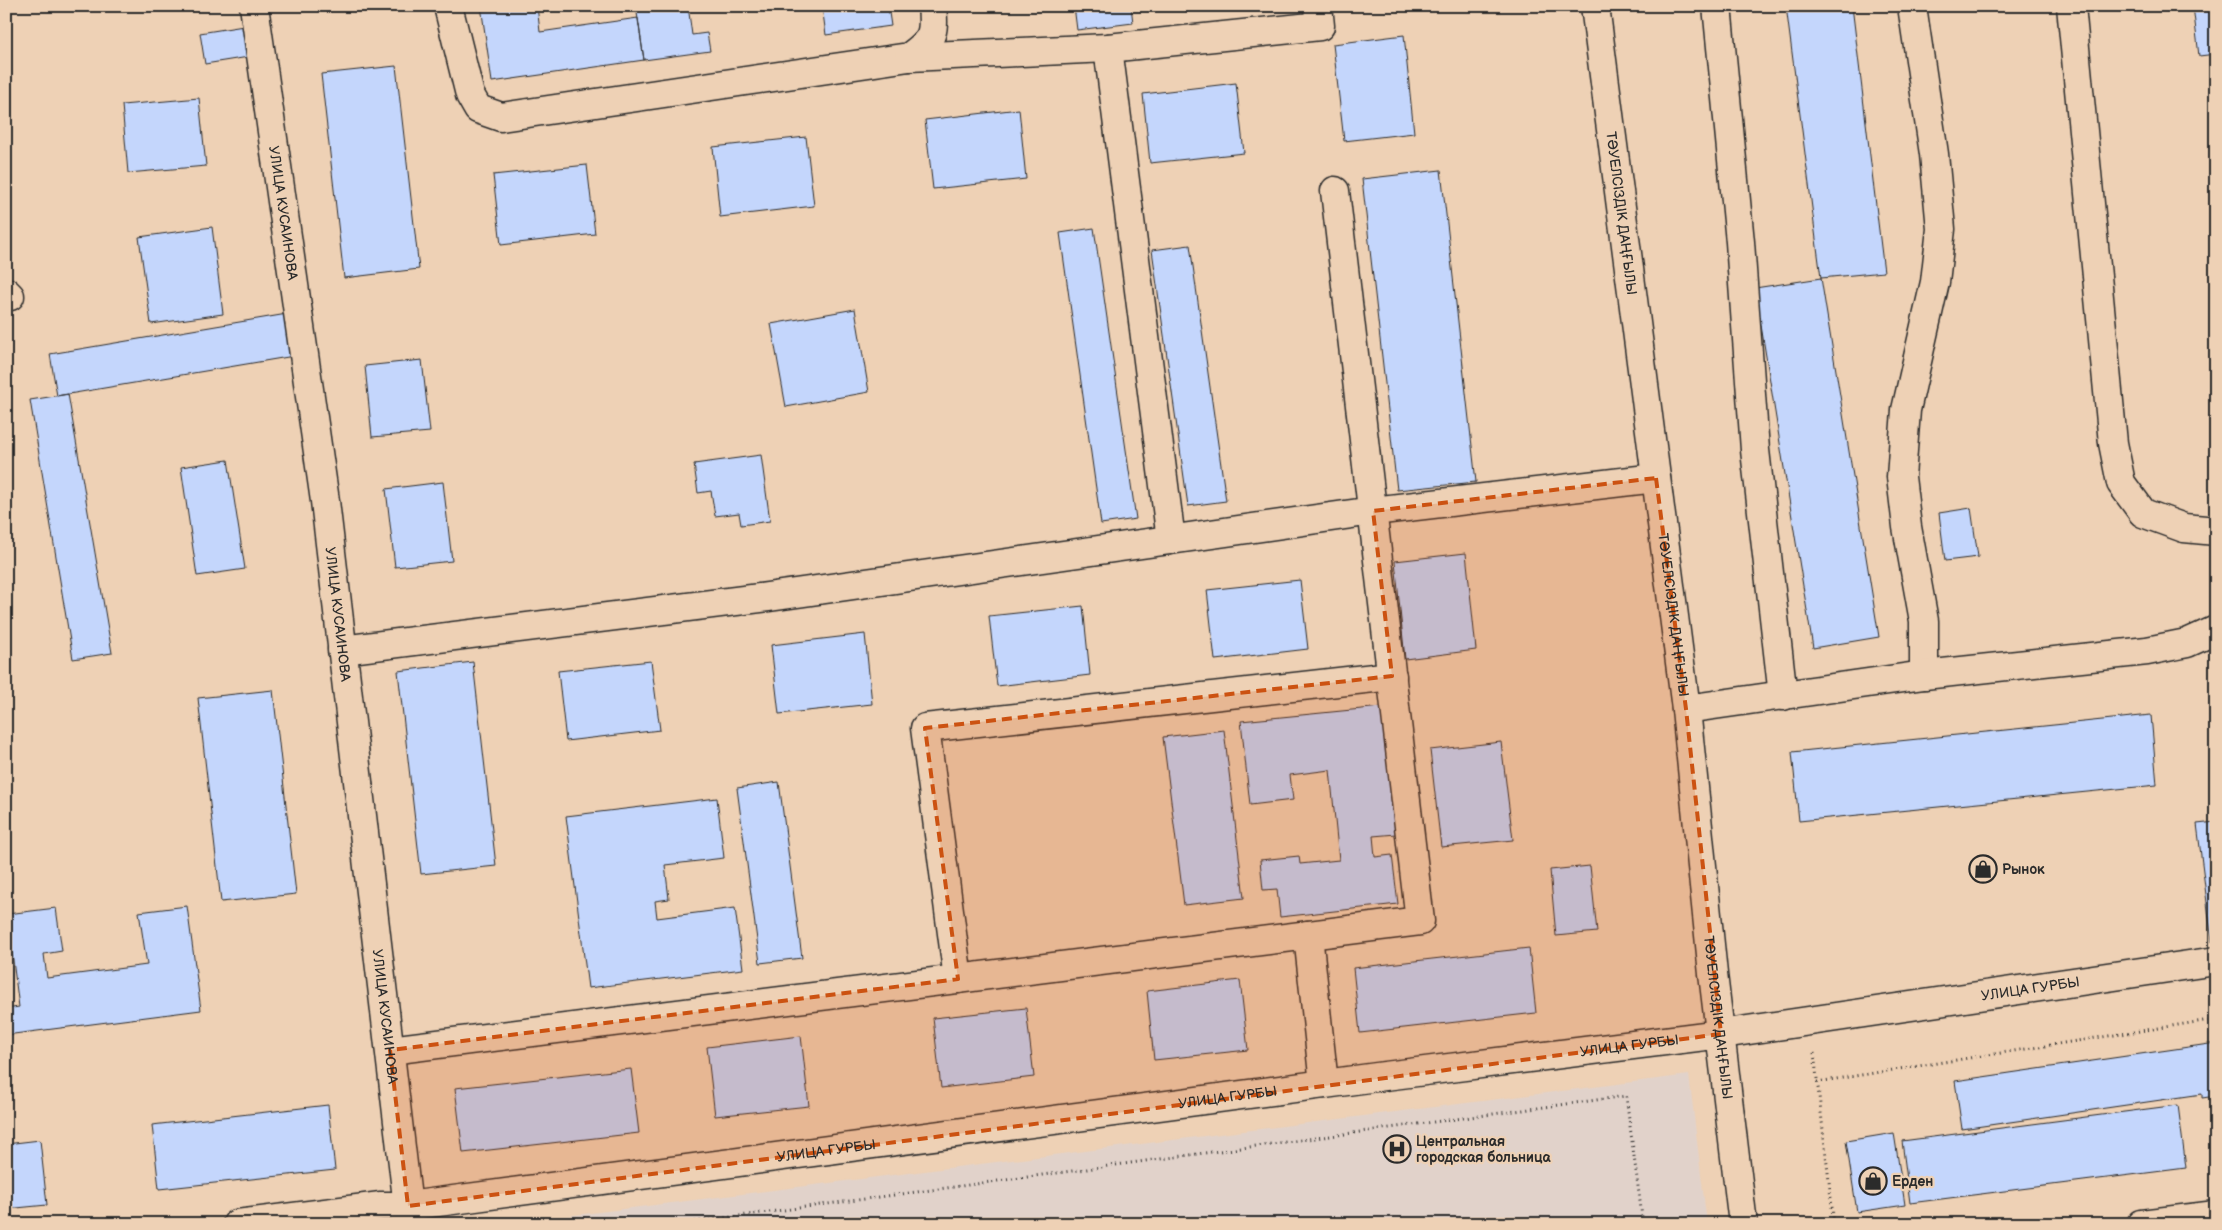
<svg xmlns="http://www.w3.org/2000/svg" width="2222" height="1230" viewBox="0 0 2222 1230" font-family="'Balsamiq Sans',sans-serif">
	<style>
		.built { fill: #e1d2ca }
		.building { fill: #c4d6fc; stroke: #2b2b2b }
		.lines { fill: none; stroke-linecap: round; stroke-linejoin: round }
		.minor-casing { stroke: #2b2b2b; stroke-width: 31 }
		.path { stroke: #2b2b2b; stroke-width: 3; stroke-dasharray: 1 4; stroke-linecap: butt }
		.minor { stroke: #eed1b5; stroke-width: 28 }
		.marked { fill: #cc5211; fill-opacity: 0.2; stroke: #cc5211; stroke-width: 4; stroke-dasharray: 10 6; stroke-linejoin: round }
		.labels { text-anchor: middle; stroke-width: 4.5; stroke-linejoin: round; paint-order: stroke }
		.street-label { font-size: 14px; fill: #2b2b2b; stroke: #eed1b5 }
		.poi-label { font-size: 14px; font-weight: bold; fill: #2b2b2b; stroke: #eed1b5; text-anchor: start }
	</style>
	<rect width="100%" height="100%" fill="#eed1b5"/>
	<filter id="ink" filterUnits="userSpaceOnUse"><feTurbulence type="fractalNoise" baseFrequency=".02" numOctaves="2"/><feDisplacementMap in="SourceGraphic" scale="10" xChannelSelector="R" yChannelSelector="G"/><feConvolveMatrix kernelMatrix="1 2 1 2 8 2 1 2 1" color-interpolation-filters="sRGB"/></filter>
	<g filter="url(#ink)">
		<path class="built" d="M 1689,1075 L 1707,1224 L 504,1224 Z"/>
		<path class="building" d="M 481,6 L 537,6 L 540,32 L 638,18 L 644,60 L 492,82 Z
			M 636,6 L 688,6 L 692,35 L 707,33 L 710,51 L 644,60 Z
			M 822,6 L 888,6 L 891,26 L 826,35 Z
			M 1074,6 L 1131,6 L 1133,23 L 1077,30 Z
			M 1786,6 L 1852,6 L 1884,272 L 1821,278 Z
			M 2193,6 L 2216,6 L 2216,54 L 2199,56 Z
			M 250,25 L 255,56 L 205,64 L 200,33 Z
			M 1404,35 L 1414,133 L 1344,141 L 1333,44 Z
			M 396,66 L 419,269 L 344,278 L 321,74 Z
			M 1236,83 L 1244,153 L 1150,163 L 1143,94 Z
			M 199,98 L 206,166 L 128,173 L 122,105 Z
			M 1019,109 L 1026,179 L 933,189 L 925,120 Z
			M 806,137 L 814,206 L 720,217 L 713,147 Z
			M 587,165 L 595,234 L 501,245 L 493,175 Z
			M 1441,170 L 1476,482 L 1397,490 L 1362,179 Z
			M 212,227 L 223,314 L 151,324 L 139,237 Z
			M 1094,228 L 1136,519 L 1101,524 L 1060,233 Z
			M 1190,245 L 1226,501 L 1188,506 L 1152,250 Z
			M 1821,278 L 1879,637 L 1813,648 L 1755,288 Z
			M 855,309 L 869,392 L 786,407 L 771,324 Z
			M 287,314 L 294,356 L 57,396 L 50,354 Z
			M 422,360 L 430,432 L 372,437 L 365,366 Z
			M 68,394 L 112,653 L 73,659 L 30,400 Z
			M 761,455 L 770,521 L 741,525 L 739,513 L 715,516 L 711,491 L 698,493 L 694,464 Z
			M 228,460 L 245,569 L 197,576 L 181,467 Z
			M 443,482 L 452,561 L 395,567 L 386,489 Z
			M 1971,508 L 1978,557 L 1945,561 L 1939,513 Z
			M 1466,553 L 1476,650 L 1405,659 L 1395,561 Z
			M 1300,580 L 1308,649 L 1215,660 L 1207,590 Z
			M 1083,606 L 1090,675 L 997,686 L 989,616 Z
			M 865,634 L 872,704 L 779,714 L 771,645 Z
			M 651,661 L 660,730 L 566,741 L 558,671 Z
			M 473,662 L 496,866 L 421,874 L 398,671 Z
			M 273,690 L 296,894 L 221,902 L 198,698 Z
			M 1382,707 L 1396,834 L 1373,836 L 1375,857 L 1392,855 L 1398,904 L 1280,917 L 1277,889 L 1263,890 L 1260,860 L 1299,856 L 1300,864 L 1339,860 L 1330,770 L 1290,775 L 1293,800 L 1250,805 L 1241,721 Z
			M 2151,715 L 2157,785 L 1799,821 L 1792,752 Z
			M 1224,730 L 1244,898 L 1184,905 L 1163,737 Z
			M 1501,742 L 1513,840 L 1441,847 L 1430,750 Z
			M 779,782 L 802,958 L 760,963 L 737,788 Z
			M 717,798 L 724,858 L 665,865 L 669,899 L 655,901 L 657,918 L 735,908 L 743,969 L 588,988 L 566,816 Z
			M 2216,822 L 2216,941 L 2212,942 L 2197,824 Z
			M 1590,866 L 1597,932 L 1556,936 L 1550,870 Z
			M 187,906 L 201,1010 L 6,1035 L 6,1009 L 19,1007 L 7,914 L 56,908 L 62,951 L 44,954 L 47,978 L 147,965 L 139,912 Z
			M 1529,948 L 1536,1013 L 1360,1033 L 1353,968 Z
			M 1240,980 L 1248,1050 L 1154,1060 L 1147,991 Z
			M 1026,1008 L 1034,1077 L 941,1088 L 933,1018 Z
			M 801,1036 L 809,1106 L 715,1116 L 707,1047 Z
			M 2216,1043 L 2216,1096 L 2202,1098 L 2202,1094 L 1962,1129 L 1955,1081 Z
			M 631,1069 L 639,1133 L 463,1153 L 455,1088 Z
			M 328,1105 L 335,1170 L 159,1189 L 152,1125 Z
			M 2178,1105 L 2186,1168 L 1910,1203 L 1902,1141 Z
			M 1894,1133 L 1905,1205 L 1857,1212 L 1846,1141 Z
			M 40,1140 L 47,1205 L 6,1209 L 6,1144 Z"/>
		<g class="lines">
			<g class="minor-casing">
				<g id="minor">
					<path id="s1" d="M 254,6 L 325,501 L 410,1224"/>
					<path d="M 448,6 L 470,95 L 478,109 L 501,117 L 909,57 C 932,40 935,36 932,6"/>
					<path id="s2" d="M 1595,6 L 1686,709 L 1713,974 L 1743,1224"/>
					<path d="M 1717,6 L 1740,242 L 1755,450 L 1783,696"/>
					<path d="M 1912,6 L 1934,154 L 1941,229 L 1935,282 L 1906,410 L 1901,477 L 1907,527 L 1924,621 L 1924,675"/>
					<path d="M 2071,6 L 2113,443 L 2121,483 L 2143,513 L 2184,528 L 2216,531"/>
					<path d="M 1108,48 L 1171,540"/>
					<path d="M 909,57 L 1108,48 L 1320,26 L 1318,6"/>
					<path d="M 6,292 L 10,296"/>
					<path d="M 342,650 L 768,597 L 1373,511 L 1656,478"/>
					<path d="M 1686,709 L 1924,675 L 2147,651 L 2187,643 L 2216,630"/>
					<path d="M 1308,935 L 1324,1084"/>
					<path d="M 958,979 L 925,728 L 1392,676"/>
					<path d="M 390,1050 L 1420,921 L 1335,191"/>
					<path id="s3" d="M 237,1224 L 381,1206 L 408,1206 L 1377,1077 L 1721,1034 L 2216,961"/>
					<path d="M 2141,1224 L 2216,1215"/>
				</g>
			</g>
			<path class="path" d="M 1814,1053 L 1834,1224
				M 1817,1082 L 2216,1019
				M 680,1224 L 1626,1096 L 1643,1224"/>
			<use href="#minor" class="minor"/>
		</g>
	</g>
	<path class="marked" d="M 1656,478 L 1686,709 L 1721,1034 L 408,1206 L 390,1050 L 958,979 L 925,728 L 1392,676 L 1373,511 Z"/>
	<defs>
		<g id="shop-ring" transform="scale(1.4375)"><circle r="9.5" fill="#eed1b5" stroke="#2b2b2b" stroke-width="1.5"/><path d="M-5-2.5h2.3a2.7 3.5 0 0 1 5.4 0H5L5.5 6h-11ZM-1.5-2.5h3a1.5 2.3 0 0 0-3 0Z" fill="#2b2b2b"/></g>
		<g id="hospital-ring" transform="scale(1.4375)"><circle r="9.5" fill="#eed1b5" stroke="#2b2b2b" stroke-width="1.5"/><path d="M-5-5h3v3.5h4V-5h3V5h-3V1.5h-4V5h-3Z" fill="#2b2b2b"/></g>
	</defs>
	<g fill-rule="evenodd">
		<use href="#shop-ring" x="1983" y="869"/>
		<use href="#hospital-ring" x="1397" y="1149"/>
		<use href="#shop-ring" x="1873" y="1181"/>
	</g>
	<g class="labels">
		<g class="street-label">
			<text dy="5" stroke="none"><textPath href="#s1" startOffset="209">УЛИЦА КУСАИНОВА</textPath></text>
			<text dy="5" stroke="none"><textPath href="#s2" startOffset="209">ТӘУЕЛСІЗДІК ДАҢҒЫЛЫ</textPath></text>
			<text dy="5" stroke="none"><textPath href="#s1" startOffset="614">УЛИЦА КУСАИНОВА</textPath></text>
			<text dy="5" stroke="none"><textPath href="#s2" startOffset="614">ТӘУЕЛСІЗДІК ДАҢҒЫЛЫ</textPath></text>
			<text dy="5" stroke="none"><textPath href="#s3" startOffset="1809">УЛИЦА ГУРБЫ</textPath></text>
			<text dy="5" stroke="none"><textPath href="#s1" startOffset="1019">УЛИЦА КУСАИНОВА</textPath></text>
			<text dy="5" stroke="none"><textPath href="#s2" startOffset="1019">ТӘУЕЛСІЗДІК ДАҢҒЫЛЫ</textPath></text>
			<text dy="5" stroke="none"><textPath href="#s3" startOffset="1404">УЛИЦА ГУРБЫ</textPath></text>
			<text dy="5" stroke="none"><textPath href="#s3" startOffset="999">УЛИЦА ГУРБЫ</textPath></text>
			<text dy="5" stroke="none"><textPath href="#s3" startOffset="594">УЛИЦА ГУРБЫ</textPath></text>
		</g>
		<g class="poi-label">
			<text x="2002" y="874">Рынок</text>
			<text x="1416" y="1146">Центральная<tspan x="1416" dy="16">городская больница</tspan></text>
			<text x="1892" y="1186">Ерден</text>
		</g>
	</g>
	<rect width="2222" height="1230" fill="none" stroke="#eed1b5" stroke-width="25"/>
	<rect x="12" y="12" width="2197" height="1205" fill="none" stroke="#2b2b2b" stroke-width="2" filter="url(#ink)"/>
</svg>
